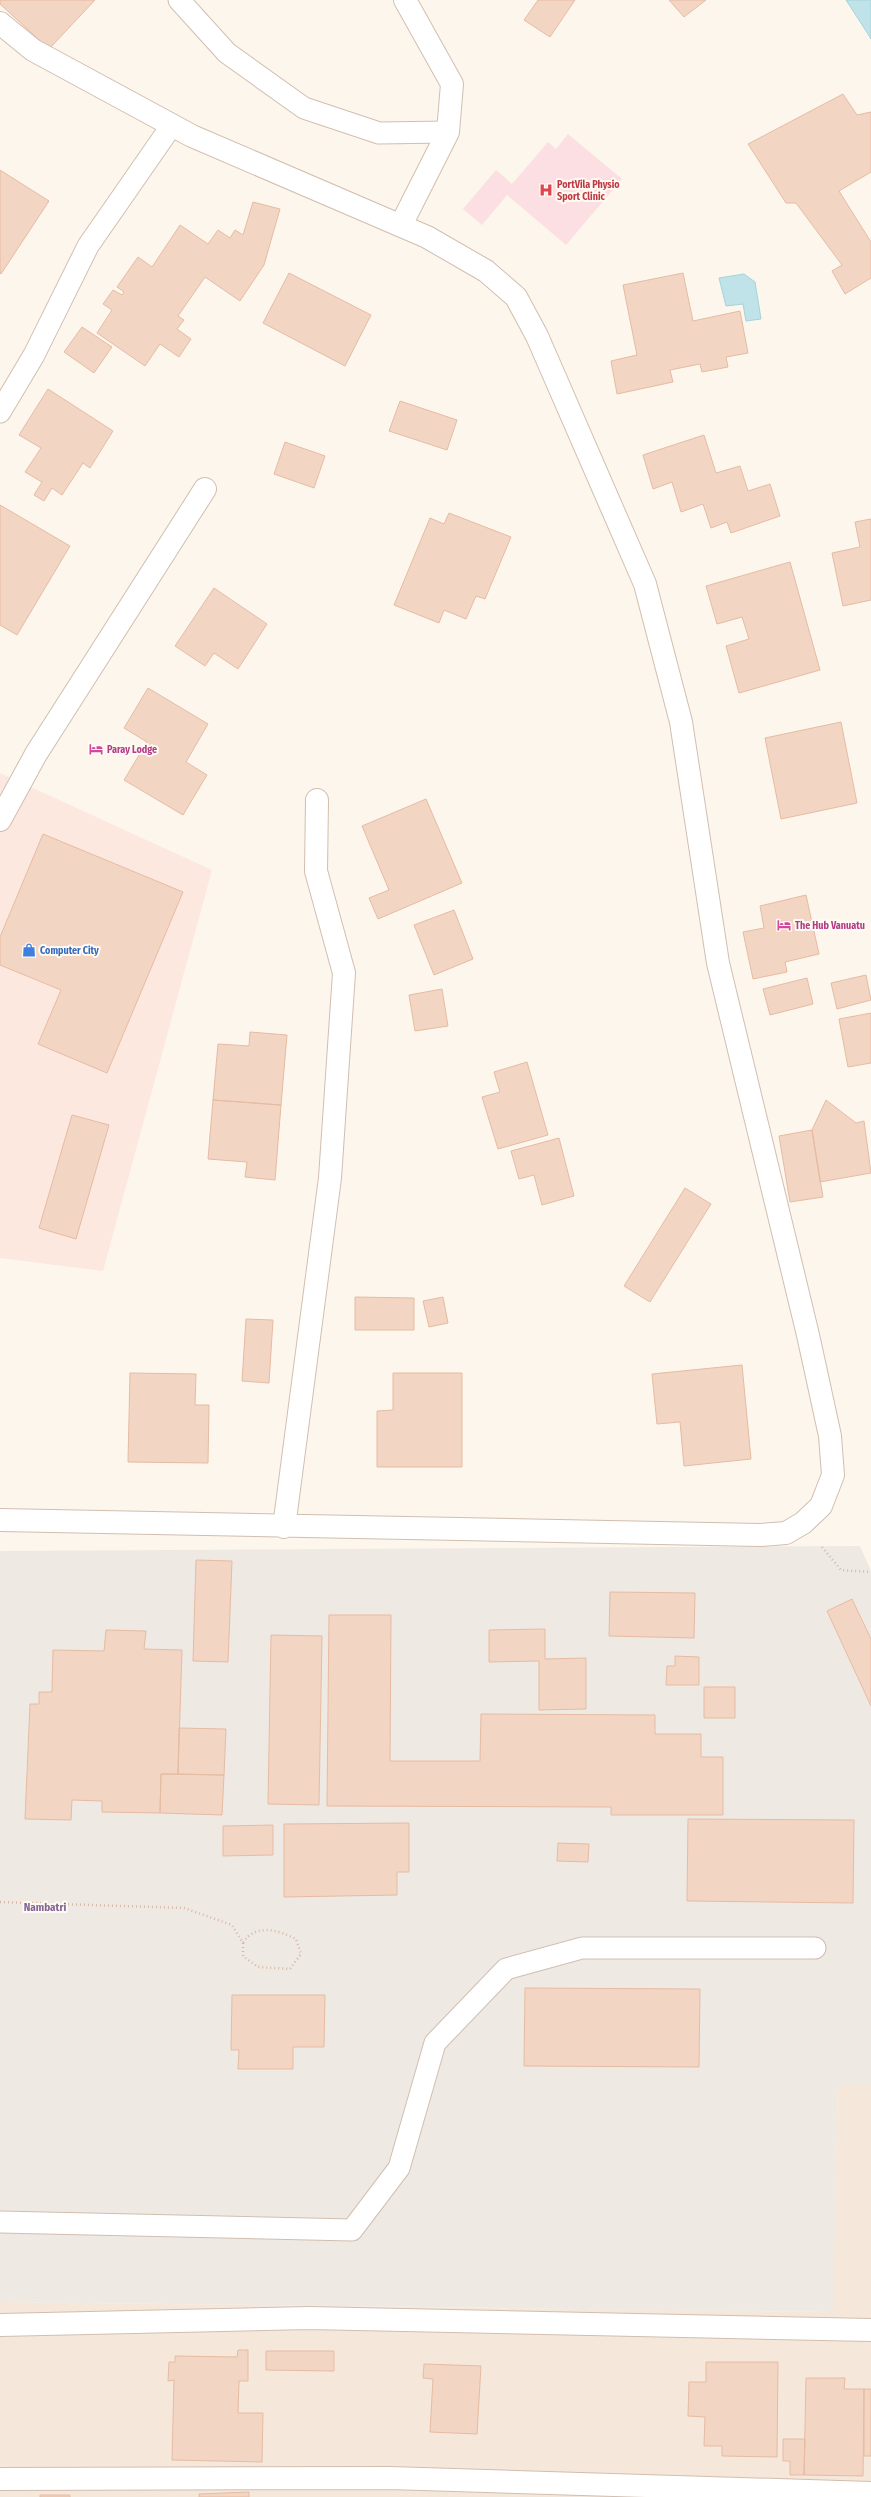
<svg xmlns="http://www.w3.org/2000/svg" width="871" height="2497" viewBox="0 0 871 2497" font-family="'Fira Sans Condensed',sans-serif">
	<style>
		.residential { fill: #f5e8da }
		.commercial { fill: #fde8e0 }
		.industrial { fill: #efe9e4 }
		.medical { fill: #fbdfe3 }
		.water { fill: #bfe3e8; stroke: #a5d3da }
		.building { fill: #f3d5c3; stroke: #e6bba3 }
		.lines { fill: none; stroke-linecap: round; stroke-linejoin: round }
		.service-casing { stroke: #d1beb0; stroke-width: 23 }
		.minor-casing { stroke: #d1beb0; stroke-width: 24 }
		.path { stroke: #d9b8a5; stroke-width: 2.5; stroke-dasharray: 1 3; stroke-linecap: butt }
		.service { stroke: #fff; stroke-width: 21 }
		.minor { stroke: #fff; stroke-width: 22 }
		.labels { text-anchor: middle; stroke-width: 4; stroke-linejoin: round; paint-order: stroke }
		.health-label { font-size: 10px; font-weight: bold; fill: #be3a42; stroke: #fffaf3; text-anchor: start }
		.hotel-label { font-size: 10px; font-weight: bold; fill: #b23c85; stroke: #fffaf3; text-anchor: start }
		.shop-label { font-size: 10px; font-weight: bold; fill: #366cbe; stroke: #fffaf3; text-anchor: start }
		.neighbourhood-label { font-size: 11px; font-weight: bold; fill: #846695; stroke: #fffaf3 }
	</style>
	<rect width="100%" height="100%" fill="#fdf6ec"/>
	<path class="residential" d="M 838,2085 L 871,2085 L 871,2497 L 0,2497 L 0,2302 L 832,2312 Z"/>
	<path class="commercial" d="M 0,773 L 212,870 L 103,1271 L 0,1258 Z"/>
	<path class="industrial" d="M 860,1546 L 871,1571 L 871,2085 L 838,2086 L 833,2312 L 0,2302 L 0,1551 Z"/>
	<path class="medical" d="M 568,134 L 622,179 L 566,245 L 507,195 L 482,225 L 463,209 L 496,170 L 512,184 L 548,142 L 556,149 Z"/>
	<path class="water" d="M 846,0 L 871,0 L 871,39 L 868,34 Z
		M 744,274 L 755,282 L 761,319 L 746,321 L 743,304 L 726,306 L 719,278 Z"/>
	<path class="building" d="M 0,0 L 95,0 L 49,49 L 0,4 Z
		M 538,0 L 575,0 L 550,37 L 524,20 Z
		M 669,0 L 706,0 L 684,17 Z
		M 843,94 L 857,115 L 871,112 L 871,172 L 839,191 L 871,242 L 871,278 L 845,294 L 832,271 L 842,265 L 796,203 L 786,203 L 748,144 Z
		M 0,170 L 49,201 L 1,274 L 0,273 Z
		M 253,202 L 280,209 L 264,265 L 240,301 L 205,277 L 178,316 L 184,320 L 177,329 L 191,339 L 179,357 L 160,344 L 145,366 L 97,333 L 112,310 L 103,304 L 113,290 L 122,295 L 124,292 L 117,287 L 138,257 L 152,267 L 180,225 L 208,244 L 218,230 L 230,238 L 235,230 L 243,235 Z
		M 289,273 L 371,315 L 345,366 L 263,323 Z
		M 683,273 L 693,321 L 740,311 L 748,353 L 726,357 L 728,367 L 702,372 L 700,364 L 670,370 L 673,382 L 617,394 L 611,361 L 637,355 L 623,285 Z
		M 82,327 L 112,347 L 94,373 L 64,352 Z
		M 48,389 L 113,431 L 90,468 L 83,463 L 62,495 L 52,488 L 44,501 L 34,495 L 42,482 L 25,472 L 41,448 L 19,435 Z
		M 400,401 L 457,420 L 447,450 L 389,431 Z
		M 704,435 L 716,473 L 740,466 L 748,491 L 770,484 L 780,516 L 731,533 L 727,522 L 711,528 L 703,504 L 681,512 L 672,482 L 653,489 L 643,455 Z
		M 285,442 L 325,456 L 314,488 L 274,474 Z
		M 0,505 L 70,546 L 17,635 L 0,625 Z
		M 449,513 L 511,537 L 485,599 L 476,596 L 466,619 L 444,610 L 439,623 L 394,605 L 430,518 L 444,524 Z
		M 871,519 L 871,600 L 843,606 L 832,553 L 860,547 L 855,522 Z
		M 790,562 L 820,670 L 739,693 L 726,646 L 749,639 L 742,617 L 717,624 L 706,586 Z
		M 214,588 L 267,624 L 238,669 L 214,653 L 205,666 L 175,646 Z
		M 148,688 L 208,724 L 186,762 L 207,775 L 183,815 L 124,780 L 147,742 L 124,728 Z
		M 841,722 L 857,803 L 781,819 L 765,738 Z
		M 426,799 L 462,883 L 378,919 L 369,898 L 389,890 L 362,826 Z
		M 43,834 L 183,892 L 107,1073 L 38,1044 L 61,990 L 0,965 L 0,937 Z
		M 806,895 L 819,954 L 785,962 L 787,972 L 753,979 L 743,932 L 764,928 L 760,906 Z
		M 454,910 L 473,959 L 434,975 L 414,925 Z
		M 866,975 L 871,1000 L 837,1009 L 831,983 Z
		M 807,978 L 813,1004 L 770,1015 L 763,989 Z
		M 442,989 L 448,1026 L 415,1031 L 409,995 Z
		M 871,1013 L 871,1063 L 848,1067 L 839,1019 Z
		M 250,1032 L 287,1035 L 281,1105 L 213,1100 L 218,1044 L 249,1046 Z
		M 527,1062 L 548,1135 L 498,1149 L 482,1097 L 500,1092 L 494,1072 Z
		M 213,1100 L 281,1105 L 275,1180 L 245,1177 L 247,1162 L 208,1159 Z
		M 826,1100 L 856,1123 L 864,1121 L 871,1173 L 820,1182 L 812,1130 Z
		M 72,1115 L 109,1125 L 76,1239 L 39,1228 Z
		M 812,1130 L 823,1197 L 790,1202 L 779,1136 Z
		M 559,1138 L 574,1196 L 542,1205 L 534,1175 L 519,1179 L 511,1151 Z
		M 685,1188 L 711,1204 L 650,1302 L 624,1286 Z
		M 355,1297 L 414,1298 L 414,1330 L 355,1330 Z
		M 443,1297 L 448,1323 L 429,1327 L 423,1301 Z
		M 246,1319 L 273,1320 L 269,1383 L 242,1381 Z
		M 742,1365 L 751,1459 L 684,1466 L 680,1422 L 657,1424 L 652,1374 Z
		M 130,1373 L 196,1374 L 195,1405 L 209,1405 L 208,1463 L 128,1462 Z
		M 393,1373 L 462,1373 L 462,1467 L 377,1467 L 377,1411 L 393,1410 Z
		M 196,1560 L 232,1561 L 228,1662 L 193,1661 Z
		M 610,1592 L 695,1593 L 694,1638 L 609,1636 Z
		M 852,1599 L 871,1639 L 871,1706 L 827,1611 Z
		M 329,1615 L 391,1615 L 390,1761 L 480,1761 L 481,1714 L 655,1715 L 655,1734 L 701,1734 L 701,1757 L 723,1757 L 723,1815 L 611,1815 L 611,1807 L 327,1806 Z
		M 545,1629 L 545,1659 L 586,1658 L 586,1709 L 539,1710 L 539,1661 L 489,1662 L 489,1630 Z
		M 106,1630 L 146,1631 L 144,1649 L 182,1650 L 178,1774 L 161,1774 L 160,1813 L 102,1812 L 102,1801 L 72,1800 L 71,1820 L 25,1819 L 30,1704 L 39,1704 L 39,1692 L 52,1692 L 53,1650 L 104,1651 Z
		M 271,1635 L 322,1636 L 319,1805 L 268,1804 Z
		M 675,1656 L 699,1657 L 699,1685 L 666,1685 L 667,1666 L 675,1666 Z
		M 704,1687 L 735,1687 L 735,1718 L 704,1718 Z
		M 179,1728 L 226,1729 L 224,1775 L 178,1774 Z
		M 161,1774 L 224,1775 L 222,1815 L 160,1813 Z
		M 688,1819 L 854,1820 L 853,1903 L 687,1901 Z
		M 409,1823 L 409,1872 L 397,1872 L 397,1895 L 284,1897 L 284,1824 Z
		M 273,1825 L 273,1855 L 223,1856 L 223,1826 Z
		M 558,1843 L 589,1844 L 588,1862 L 557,1861 Z
		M 525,1988 L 700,1989 L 699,2067 L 524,2066 Z
		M 232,1995 L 325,1995 L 324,2047 L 293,2047 L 293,2069 L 238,2069 L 239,2050 L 231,2050 Z
		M 238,2350 L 248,2350 L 248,2381 L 239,2381 L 238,2413 L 263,2413 L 262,2462 L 172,2460 L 174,2380 L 168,2381 L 169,2362 L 175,2362 L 175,2356 L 237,2357 Z
		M 266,2351 L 334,2351 L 334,2371 L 266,2370 Z
		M 706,2362 L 778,2362 L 777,2457 L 722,2456 L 722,2446 L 704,2446 L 705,2417 L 688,2416 L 689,2382 L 706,2382 Z
		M 424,2364 L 481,2366 L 477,2434 L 430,2432 L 433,2379 L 423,2378 Z
		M 806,2378 L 845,2378 L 844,2389 L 864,2389 L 863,2476 L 804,2475 Z
		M 864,2389 L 871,2389 L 871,2456 L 864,2456 Z
		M 783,2439 L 805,2439 L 804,2475 L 790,2475 L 790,2461 L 783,2461 Z
		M 249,2492 L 249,2497 L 199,2497 L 199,2494 Z
		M 40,2495 L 70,2495 L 70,2497 L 40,2497 Z"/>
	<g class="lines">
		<g class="service-casing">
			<path id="service" d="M 179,0 L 227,53 L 304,108 L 379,133 L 448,132
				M 0,412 L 34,355 L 88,246 L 172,125
				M 0,2222 L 352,2230 L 399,2168 L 435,2043 L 506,1969 L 582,1948 L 815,1948"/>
		</g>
		<g class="minor-casing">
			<path id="minor" d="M 0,23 L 33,50 L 192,136 L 427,237 L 486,271 L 516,297 L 537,336 L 645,584 L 681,722 L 718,963 L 808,1335 L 830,1436 L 833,1475 L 821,1506 L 803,1523 L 786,1533 L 760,1535 L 0,1520
				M 401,225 L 448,132 L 452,84 L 405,0
				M 0,820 L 36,754 L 205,489
				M 284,1527 L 330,1178 L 344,973 L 316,871 L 317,800
				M 0,2325 L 309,2318 L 871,2330
				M 0,2479 L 390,2478 L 871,2493"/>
		</g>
		<path class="path" d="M 822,1547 L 841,1570 L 871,1572
			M 0,1902 L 184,1908 L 232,1925 L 243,1943 L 243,1956 L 258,1967 L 290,1969 L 301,1954 L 296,1939 C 278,1930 255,1923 243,1943"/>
		<use href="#service" class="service"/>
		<use href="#minor" class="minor"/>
	</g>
	<defs>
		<g id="hospital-bare" transform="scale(1.08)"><path d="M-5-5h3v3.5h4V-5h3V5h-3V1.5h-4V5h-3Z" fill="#e0444e" stroke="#fffaf3" stroke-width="2.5" paint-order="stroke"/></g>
		<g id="hotel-bare" transform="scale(1.08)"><path d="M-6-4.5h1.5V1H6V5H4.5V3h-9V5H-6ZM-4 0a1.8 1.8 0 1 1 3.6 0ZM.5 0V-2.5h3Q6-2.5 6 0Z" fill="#d1479c" stroke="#fffaf3" stroke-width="2.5" paint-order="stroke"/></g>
		<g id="shop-bare" transform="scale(1.08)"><path d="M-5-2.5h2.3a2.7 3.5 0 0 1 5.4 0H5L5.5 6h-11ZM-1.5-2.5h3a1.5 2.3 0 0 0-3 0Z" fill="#3f7fe0" stroke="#fffaf3" stroke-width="2.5" paint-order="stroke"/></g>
	</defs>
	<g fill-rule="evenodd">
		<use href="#hospital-bare" x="546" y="190"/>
		<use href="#hotel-bare" x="96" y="749"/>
		<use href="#hotel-bare" x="784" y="925"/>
		<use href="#shop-bare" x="29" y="950"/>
	</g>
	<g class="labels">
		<g class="health-label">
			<text x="557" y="188">PortVila Physio<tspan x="557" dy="12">Sport Clinic</tspan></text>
		</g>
		<g class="hotel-label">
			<text x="107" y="753">Paray Lodge</text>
			<text x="795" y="929">The Hub Vanuatu</text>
		</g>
		<g class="shop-label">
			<text x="40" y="954">Computer City</text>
		</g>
		<g class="neighbourhood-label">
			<text x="45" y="1911">Nambatri</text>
		</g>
	</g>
</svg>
